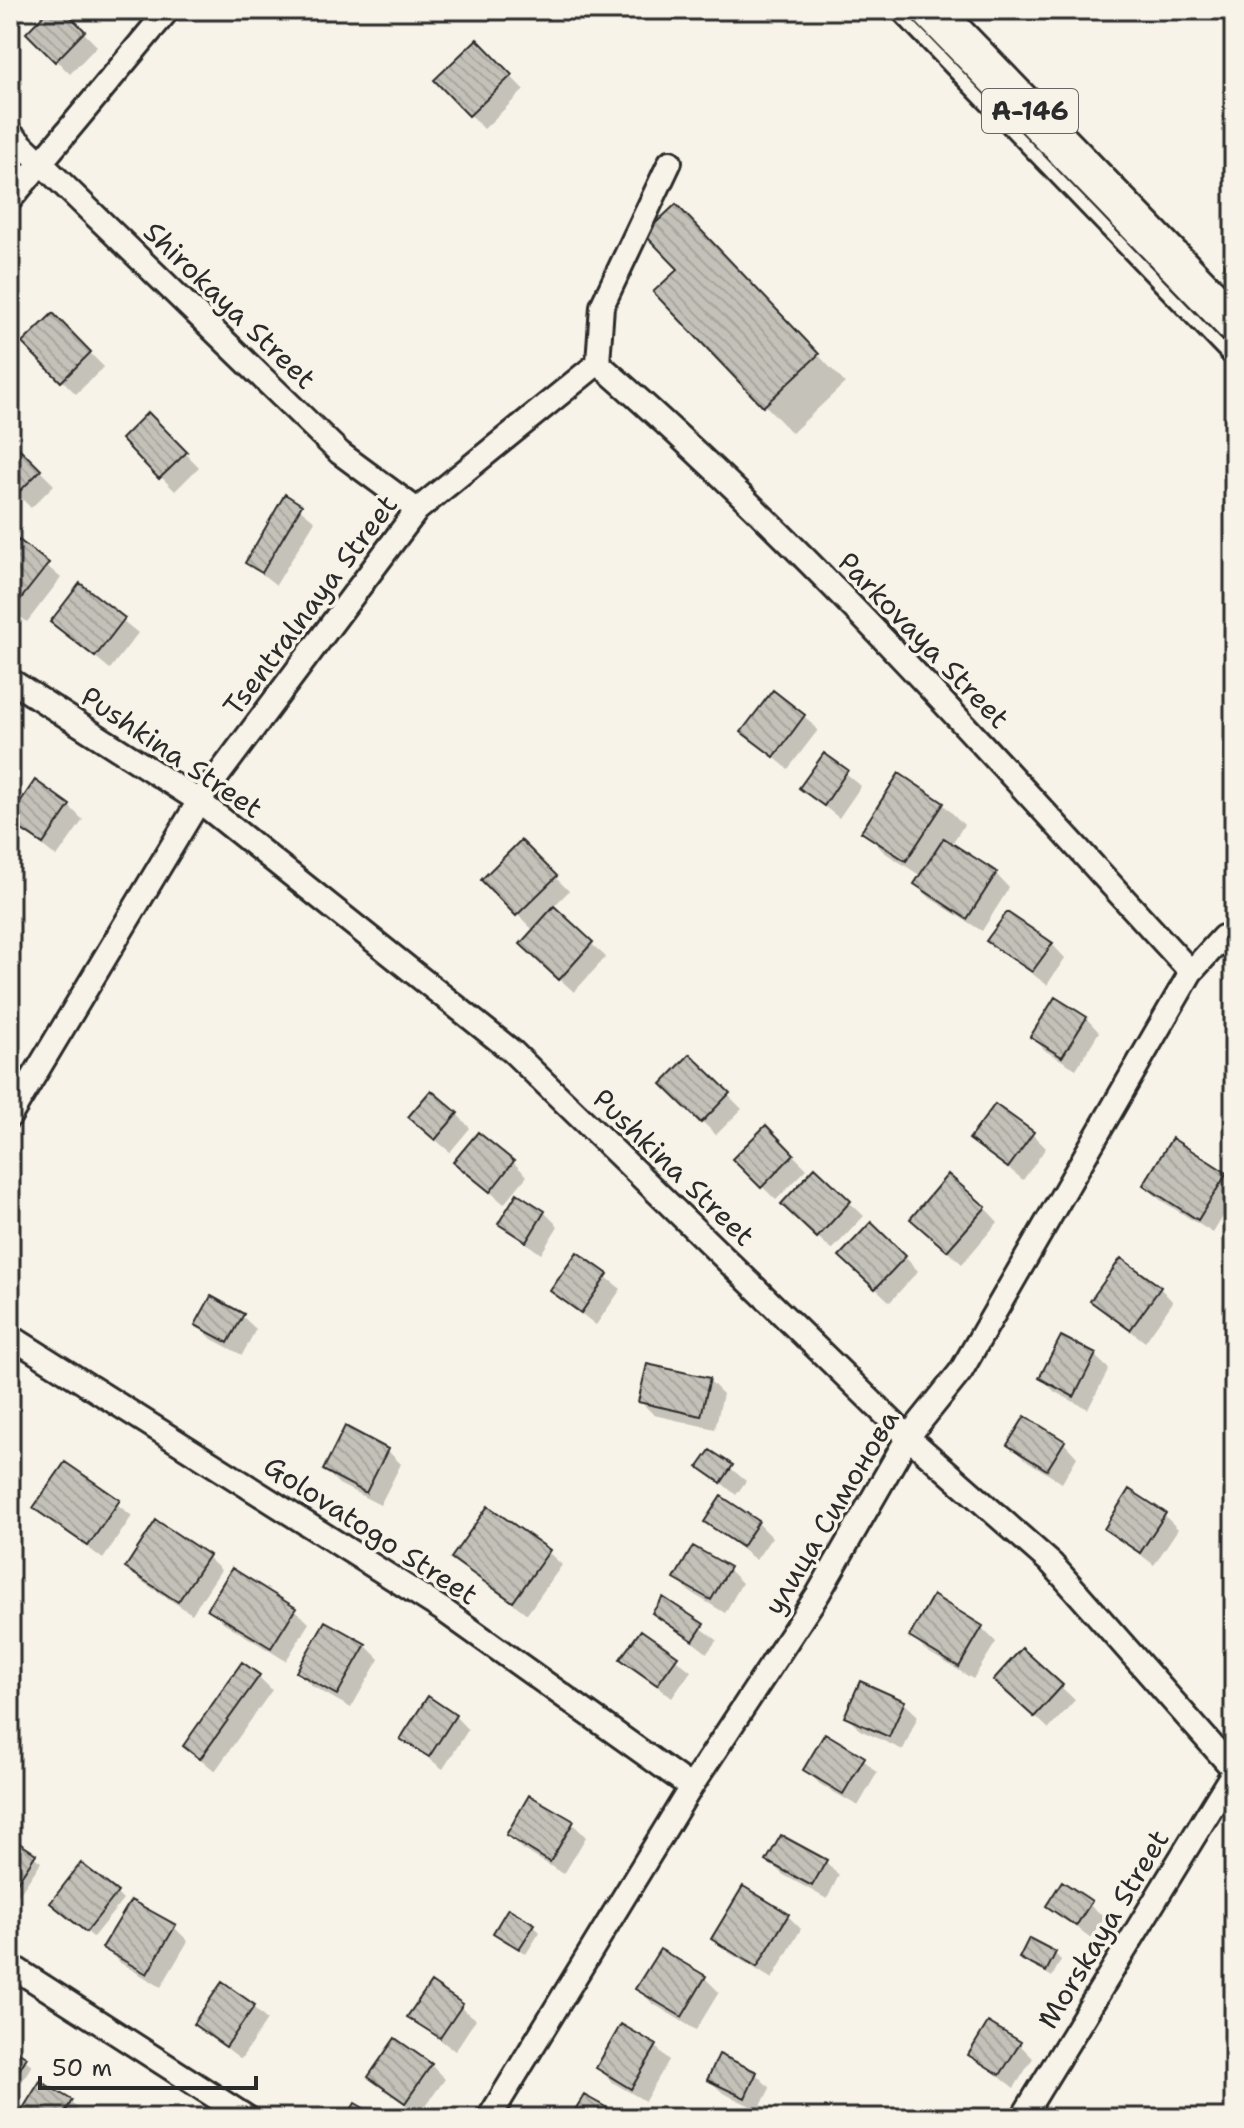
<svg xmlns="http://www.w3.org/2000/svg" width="1244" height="2128" viewBox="0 0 1244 2128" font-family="'Shantell Sans',sans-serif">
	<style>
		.shadow { fill: #0003 }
		.building { fill: url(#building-back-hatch); stroke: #2b2b2b; stroke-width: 2 }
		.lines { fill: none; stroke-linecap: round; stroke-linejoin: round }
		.service-casing { stroke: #2b2b2b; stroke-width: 17 }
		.minor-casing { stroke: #2b2b2b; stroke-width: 28 }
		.trunk-casing { stroke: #2b2b2b; stroke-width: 44 }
		.service { stroke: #f7f3e8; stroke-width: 11 }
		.minor { stroke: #f7f3e8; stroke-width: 22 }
		.trunk { stroke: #f7f3e8; stroke-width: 38 }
		.labels { text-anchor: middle; stroke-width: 7; stroke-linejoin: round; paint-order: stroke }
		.shield { fill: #f7f3e8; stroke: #686764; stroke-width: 2 }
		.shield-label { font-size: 26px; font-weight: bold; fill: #2b2b2b }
		.street-label { font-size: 28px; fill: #2b2b2b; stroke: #f7f3e8 }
	</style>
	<defs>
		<pattern id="building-back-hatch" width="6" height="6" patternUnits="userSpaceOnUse" patternTransform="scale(2)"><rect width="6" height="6" fill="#c4c1b9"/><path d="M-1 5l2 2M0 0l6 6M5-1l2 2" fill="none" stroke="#a9a69f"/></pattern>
	</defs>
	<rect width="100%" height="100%" fill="#f7f3e8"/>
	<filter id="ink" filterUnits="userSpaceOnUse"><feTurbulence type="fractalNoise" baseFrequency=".0125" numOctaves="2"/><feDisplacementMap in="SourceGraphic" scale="16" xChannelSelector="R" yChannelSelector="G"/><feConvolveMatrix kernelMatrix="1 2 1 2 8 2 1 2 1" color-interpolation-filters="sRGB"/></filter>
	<g filter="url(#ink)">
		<path class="shadow" d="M 51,10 L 61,10 L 97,46 L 70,74 L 29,33 Z
			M 477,41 L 524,90 L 484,129 L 437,80 Z
			M 703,234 L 845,383 L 792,433 L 656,292 L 681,269 Z
			M 53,316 L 104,367 L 76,394 L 25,343 Z
			M 148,415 L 199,467 L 175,491 L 124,439 Z
			M 10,441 L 54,485 L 31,508 L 10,487 Z
			M 285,497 L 315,521 L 276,585 L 247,562 Z
			M 20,543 L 61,578 L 27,622 L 10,609 L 10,556 Z
			M 80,586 L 138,633 L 110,669 L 53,622 Z
			M 804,716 L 818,730 L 788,769 L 744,732 Z
			M 824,755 L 861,786 L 839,818 L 801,788 Z
			M 10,763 L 17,771 L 10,784 Z
			M 943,804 L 964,825 L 951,845 L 996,874 L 1009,888 L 982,931 L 930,898 L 916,884 L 921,876 L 884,852 L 864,831 Z
			M 69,806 L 83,820 L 57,857 L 10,820 Z
			M 521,843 L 569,891 L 552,908 L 606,957 L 574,992 L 536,958 L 534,931 L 483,880 Z
			M 989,941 L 1052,944 L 1065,958 L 1047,985 Z
			M 1086,1018 L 1099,1032 L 1076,1069 L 1046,1051 L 1032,1037 Z
			M 690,1057 L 742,1109 L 716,1135 L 664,1084 Z
			M 457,1114 L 470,1128 L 450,1152 L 425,1131 Z
			M 766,1128 L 807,1169 L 776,1200 L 734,1159 Z
			M 1032,1134 L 1046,1148 L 1023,1180 L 972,1138 Z
			M 1173,1141 L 1234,1183 L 1234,1198 L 1213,1233 L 1159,1199 L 1145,1185 Z
			M 456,1162 L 513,1162 L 527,1176 L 504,1204 Z
			M 815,1170 L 864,1216 L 832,1250 L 797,1218 Z
			M 985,1208 L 998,1222 L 962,1264 L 926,1232 Z
			M 544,1212 L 558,1226 L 541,1254 L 500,1224 Z
			M 578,1255 L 621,1289 L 596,1325 L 552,1291 Z
			M 905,1257 L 918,1271 L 890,1302 L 856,1270 Z
			M 1160,1288 L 1173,1302 L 1145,1342 L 1093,1301 Z
			M 242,1316 L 256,1329 L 242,1355 L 212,1339 L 198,1325 Z
			M 1095,1356 L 1109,1369 L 1088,1409 L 1055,1392 L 1041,1378 Z
			M 709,1380 L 723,1394 L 715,1429 L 654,1415 L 640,1401 Z
			M 1064,1443 L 1077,1457 L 1062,1483 L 1023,1458 L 1009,1445 Z
			M 387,1450 L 401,1464 L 380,1505 L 339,1484 L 325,1470 Z
			M 711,1452 L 746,1481 L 736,1495 L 701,1466 Z
			M 66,1465 L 132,1516 L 103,1559 L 36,1508 Z
			M 721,1499 L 758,1523 L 772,1537 L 756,1560 L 706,1522 Z
			M 1164,1515 L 1178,1529 L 1154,1565 L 1106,1528 Z
			M 548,1552 L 562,1565 L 527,1614 L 454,1558 Z
			M 207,1557 L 221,1570 L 192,1614 L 141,1581 L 127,1567 Z
			M 728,1569 L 742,1583 L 725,1613 L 690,1592 L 676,1579 Z
			M 934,1598 L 982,1628 L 996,1642 L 973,1679 L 925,1650 L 911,1636 Z
			M 664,1600 L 717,1640 L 707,1653 L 655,1613 Z
			M 210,1608 L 295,1610 L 309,1623 L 286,1661 L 223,1622 Z
			M 642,1633 L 691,1671 L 672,1698 L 623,1659 Z
			M 365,1645 L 379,1659 L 351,1708 L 312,1686 L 299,1672 Z
			M 259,1677 L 272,1690 L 215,1771 L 185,1746 Z
			M 1061,1687 L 1075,1700 L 1049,1729 L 1010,1693 Z
			M 904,1703 L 918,1716 L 903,1750 L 860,1730 L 846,1716 Z
			M 455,1716 L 468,1730 L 443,1769 L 403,1739 Z
			M 863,1759 L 877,1773 L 858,1806 L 820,1784 L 806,1770 Z
			M 572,1823 L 586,1837 L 564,1874 L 522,1849 L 508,1835 Z
			M 10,1839 L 41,1862 L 19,1895 L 10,1889 Z
			M 768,1860 L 826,1862 L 839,1875 L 827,1899 L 782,1874 Z
			M 1062,1884 L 1105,1917 L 1091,1938 L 1048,1906 Z
			M 116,1893 L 123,1900 L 93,1937 L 59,1909 Z
			M 788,1916 L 801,1929 L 772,1979 L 728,1952 L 714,1939 Z
			M 534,1926 L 540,1932 L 526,1954 L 495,1933 Z
			M 174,1927 L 188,1941 L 161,1987 L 119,1962 L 105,1948 Z
			M 661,1951 L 705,1978 L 719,1992 L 696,2030 L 652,2003 L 638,1989 Z
			M 1055,1954 L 1061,1960 L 1052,1977 L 1021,1957 Z
			M 431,1985 L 476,2019 L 455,2051 L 410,2017 Z
			M 253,2007 L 267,2020 L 241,2059 L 195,2024 Z
			M 1019,2044 L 1033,2058 L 1014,2088 L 970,2054 Z
			M 655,2046 L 669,2060 L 645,2101 L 612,2082 L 598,2068 Z
			M 10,2049 L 32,2065 L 12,2097 L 10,2096 Z
			M 431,2065 L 445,2079 L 419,2115 L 370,2077 Z
			M 756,2074 L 770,2088 L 759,2110 L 723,2093 L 709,2080 Z
			M 40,2083 L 78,2108 L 72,2118 L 20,2118 Z"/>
		<path class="building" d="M 48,10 L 64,10 L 85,31 L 55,62 L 26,33 Z
			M 477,39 L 512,75 L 469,116 L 434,80 Z
			M 676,204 L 819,354 L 763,407 L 653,292 L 678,269 L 644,234 Z
			M 53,313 L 91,352 L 61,382 L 22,343 Z
			M 148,412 L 187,452 L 159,479 L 121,439 Z
			M 10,439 L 41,470 L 16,495 L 10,490 Z
			M 285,494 L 302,505 L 262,573 L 245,563 Z
			M 19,540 L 49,563 L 12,610 L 10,552 Z
			M 80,583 L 125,618 L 95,657 L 50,622 Z
			M 773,690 L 805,715 L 774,757 L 741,732 Z
			M 824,753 L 848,770 L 824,806 L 799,788 Z
			M 899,773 L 944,803 L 906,861 L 861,832 Z
			M 35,780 L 70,805 L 43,844 L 10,822 L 10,817 Z
			M 944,838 L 997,872 L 967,919 L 914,884 Z
			M 521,840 L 557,876 L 516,916 L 481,880 Z
			M 554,906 L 593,942 L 559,980 L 520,944 Z
			M 1007,912 L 1053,943 L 1032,972 L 986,941 Z
			M 1055,997 L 1087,1017 L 1062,1057 L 1030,1037 Z
			M 690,1054 L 730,1093 L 701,1123 L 661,1084 Z
			M 431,1090 L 458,1113 L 435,1140 L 408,1117 Z
			M 995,1104 L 1034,1132 L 1008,1168 L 969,1139 Z
			M 766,1125 L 794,1154 L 761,1188 L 732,1159 Z
			M 478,1132 L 514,1161 L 490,1192 L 453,1162 Z
			M 1172,1138 L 1227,1173 L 1198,1220 L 1143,1185 Z
			M 815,1167 L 851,1201 L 817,1238 L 781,1204 Z
			M 948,1174 L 986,1207 L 947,1251 L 910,1219 Z
			M 517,1193 L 545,1211 L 526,1242 L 498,1224 Z
			M 871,1222 L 906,1256 L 875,1289 L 839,1256 Z
			M 577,1252 L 608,1274 L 581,1313 L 550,1291 Z
			M 1121,1258 L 1161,1287 L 1130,1330 L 1090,1301 Z
			M 211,1296 L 244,1314 L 228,1343 L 195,1325 Z
			M 1061,1336 L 1096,1354 L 1074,1397 L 1039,1378 Z
			M 647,1364 L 710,1378 L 701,1416 L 638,1402 Z
			M 1025,1416 L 1065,1441 L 1047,1470 L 1007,1445 Z
			M 345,1426 L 388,1449 L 366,1493 L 323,1470 Z
			M 710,1450 L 733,1465 L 721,1483 L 698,1467 Z
			M 65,1462 L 120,1500 L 88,1546 L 33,1508 Z
			M 1129,1489 L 1166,1513 L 1140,1553 L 1104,1529 Z
			M 721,1496 L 759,1521 L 742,1547 L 704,1522 Z
			M 488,1506 L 550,1550 L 513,1602 L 451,1558 Z
			M 156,1520 L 209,1555 L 178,1602 L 125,1568 Z
			M 693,1546 L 730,1567 L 711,1600 L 674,1579 Z
			M 232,1568 L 296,1608 L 271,1648 L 207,1609 Z
			M 933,1595 L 983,1626 L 959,1667 L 909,1637 Z
			M 663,1597 L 704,1624 L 693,1641 L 652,1613 Z
			M 325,1621 L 366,1644 L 337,1695 L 296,1672 Z
			M 641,1630 L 678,1656 L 657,1685 L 620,1659 Z
			M 1022,1648 L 1063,1685 L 1034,1717 L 993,1680 Z
			M 242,1662 L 260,1675 L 200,1759 L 183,1746 Z
			M 860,1681 L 905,1701 L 889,1737 L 844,1717 Z
			M 428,1696 L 456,1715 L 429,1757 L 400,1739 Z
			M 825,1733 L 865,1757 L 843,1794 L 803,1770 Z
			M 529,1795 L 574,1821 L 550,1862 L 506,1835 Z
			M 781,1835 L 827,1860 L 812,1886 L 766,1861 Z
			M 10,1837 L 36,1854 L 12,1890 L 10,1889 Z
			M 81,1863 L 118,1892 L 86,1932 L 50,1903 Z
			M 1062,1881 L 1092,1901 L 1076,1926 L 1046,1906 Z
			M 743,1886 L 789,1914 L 757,1967 L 711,1939 Z
			M 131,1900 L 176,1925 L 147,1974 L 102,1948 Z
			M 508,1908 L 535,1924 L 519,1949 L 493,1933 Z
			M 1029,1938 L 1056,1952 L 1046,1972 L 1019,1958 Z
			M 660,1949 L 706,1976 L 682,2017 L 635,1989 Z
			M 222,1982 L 255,2005 L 226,2047 L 193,2024 Z
			M 431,1982 L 463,2004 L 440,2038 L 407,2017 Z
			M 988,2022 L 1021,2042 L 1000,2075 L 968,2055 Z
			M 621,2024 L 657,2045 L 631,2089 L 596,2068 Z
			M 395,2038 L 432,2064 L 405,2103 L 368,2077 Z
			M 10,2046 L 27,2057 L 10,2085 Z
			M 719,2054 L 757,2072 L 745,2098 L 707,2080 Z
			M 40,2081 L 72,2100 L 62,2118 L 17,2118 Z
			M 584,2095 L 620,2115 L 618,2118 L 570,2118 Z
			M 355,2103 L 381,2118 L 346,2118 Z"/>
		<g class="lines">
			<g class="service-casing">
				<path id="service" d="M 895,10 L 1234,362
					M 1223,937 L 1234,917"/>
			</g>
			<g class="minor-casing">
				<path id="minor" d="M 10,133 L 340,453 L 417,510
					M 10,200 L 168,10
					M 598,363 C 812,550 999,763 1191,972
					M 10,680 L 199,801 L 513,1052 L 908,1437 L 1052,1564 L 1234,1770
					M 10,1116 L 199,801 L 417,510 L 598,363 L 602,306 L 670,162
					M 10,1336 L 443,1610 L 691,1787
					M 10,1965 L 248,2118
					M 489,2118 L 691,1787 L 818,1594 L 908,1437 L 961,1371 L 1191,972 L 1223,937
					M 1022,2118 L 1234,1771"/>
			</g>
			<g class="trunk-casing">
				<path id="trunk" d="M 931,10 L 1234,323"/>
			</g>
			<use href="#service" class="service"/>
			<use href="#minor" class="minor"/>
			<use href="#trunk" class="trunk"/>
		</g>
	</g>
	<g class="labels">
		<rect class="shield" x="982" y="89" width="96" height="44" rx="6"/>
		<g class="shield-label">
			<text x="1030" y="120">А-146</text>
		</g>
		<g class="street-label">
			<text transform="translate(230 305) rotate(44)" y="10">Shirokaya Street</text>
			<text transform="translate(310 605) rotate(-53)" y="10">Tsentralnaya Street</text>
			<text transform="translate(924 640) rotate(46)" y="10">Parkovaya Street</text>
			<text transform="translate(172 752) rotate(34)" y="10">Pushkina Street</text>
			<text transform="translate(674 1167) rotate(44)" y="10">Pushkina Street</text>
			<text transform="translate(831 1512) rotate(-59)" y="10">улица Симонова</text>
			<text transform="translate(371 1530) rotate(33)" y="10">Golovatogo Street</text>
			<text transform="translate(1103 1929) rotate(-59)" y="10">Morskaya Street</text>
		</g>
	</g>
	<rect width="1244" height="2128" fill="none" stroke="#f7f3e8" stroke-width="40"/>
	<rect x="20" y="20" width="1204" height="2088" fill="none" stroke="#2b2b2b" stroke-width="3" filter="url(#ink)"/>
	<path d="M40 2076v12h216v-12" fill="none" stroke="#2b2b2b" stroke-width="4"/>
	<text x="52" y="2076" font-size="24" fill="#2b2b2b" stroke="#f7f3e8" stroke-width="6" paint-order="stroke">50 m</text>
</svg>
